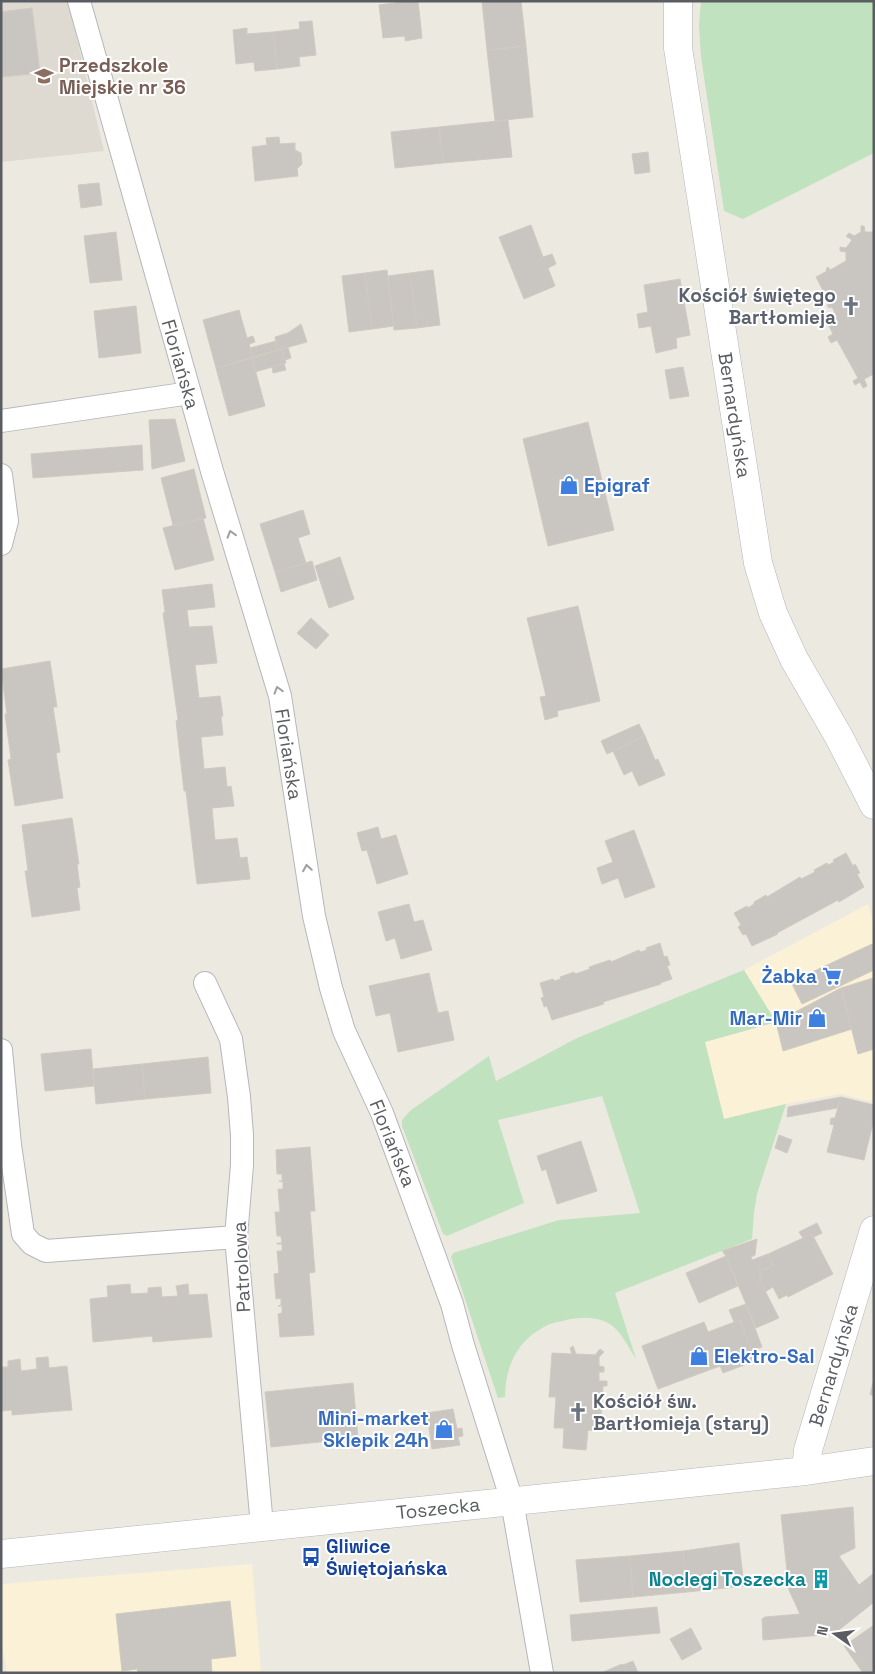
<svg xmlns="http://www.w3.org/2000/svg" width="875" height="1674" viewBox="0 0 875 1674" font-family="'Space Grotesk',sans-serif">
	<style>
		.commercial { fill: #fbf1d7 }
		.education { fill: #dedad2 }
		.green { fill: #c1e2bf }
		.building { fill: #c9c5c0; stroke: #d0cac0 }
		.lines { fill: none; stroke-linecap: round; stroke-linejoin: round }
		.street-casing { stroke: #b4b7bb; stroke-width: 24 }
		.secondary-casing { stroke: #b3b6bb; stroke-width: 29 }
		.street { stroke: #fff; stroke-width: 22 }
		.secondary { stroke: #fff; stroke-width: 28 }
		.oneway { stroke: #9c9ea0 }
		.labels { text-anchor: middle; stroke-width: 4; stroke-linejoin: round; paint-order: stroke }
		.education-label { font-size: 19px; font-weight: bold; fill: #785e54; stroke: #fff; text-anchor: start }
		.worship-label { font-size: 19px; font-weight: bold; fill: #5b616d; stroke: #fff; text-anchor: end }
		.street-label { font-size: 19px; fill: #5a5d61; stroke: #fff }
		.shop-label { font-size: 19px; font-weight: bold; fill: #366cbe; stroke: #fff; text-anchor: end }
		.transit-label { font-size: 19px; font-weight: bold; fill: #164399; stroke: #fff; text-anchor: start }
		.culture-label { font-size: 19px; font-weight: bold; fill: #0d838f; stroke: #fff; text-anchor: end }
	</style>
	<rect width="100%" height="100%" fill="#ece9e1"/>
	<path class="commercial" d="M 868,904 L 874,926 L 874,1102 L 840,1094 L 786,1104 L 724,1119 L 705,1042 L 776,1022 L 744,970 Z
		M 252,1564 L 261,1673 L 7,1673 L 1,1641 L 1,1584 Z"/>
	<path class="education" d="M 1,1 L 68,1 L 104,151 L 1,162 Z"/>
	<path class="green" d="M 701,1 L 874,1 L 874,153 L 743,219 L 724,211 L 701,57 L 699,25 Z
		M 744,970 L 776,1022 L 705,1042 L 724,1119 L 786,1104 L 757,1194 L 754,1213 L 752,1239 L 615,1293 L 636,1359 C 628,1347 621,1330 608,1323 C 595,1316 579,1317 566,1320 C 559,1322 550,1323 544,1327 C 517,1341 505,1367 505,1397 L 498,1398 L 451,1257 L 453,1253 L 559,1220 L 640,1213 L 602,1096 L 498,1120 L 524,1203 L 447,1236 L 443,1234 L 402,1126 L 402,1120 L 411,1110 L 489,1056 L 496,1081 L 577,1038 Z"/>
	<path class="building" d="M 409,1 L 418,1 L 422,38 L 405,41 L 405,36 L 383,38 L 379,5 Z
		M 482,1 L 521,1 L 526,46 L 487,50 Z
		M 32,8 L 40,73 L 1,77 L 1,12 Z
		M 312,21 L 316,55 L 299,57 L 300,66 L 277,69 L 273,32 L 300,29 L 299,22 Z
		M 247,28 L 247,34 L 273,32 L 277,69 L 255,71 L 254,62 L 236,64 L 233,30 Z
		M 526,46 L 533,117 L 495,121 L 487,50 Z
		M 508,120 L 512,157 L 443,163 L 439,127 Z
		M 439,127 L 443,163 L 395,168 L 391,132 Z
		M 279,137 L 280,144 L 295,143 L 295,150 L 301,153 L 302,164 L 297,169 L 298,176 L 255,181 L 252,147 L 267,145 L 266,138 Z
		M 648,152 L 650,172 L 635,174 L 632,154 Z
		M 99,183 L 102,205 L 81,208 L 78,185 Z
		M 531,225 L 543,257 L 552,254 L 556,264 L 548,268 L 555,286 L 524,299 L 499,237 Z
		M 861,226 L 864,226 L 865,232 L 873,232 L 874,228 L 874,374 L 864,379 L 867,386 L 863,388 L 860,382 L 855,385 L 853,381 L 858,378 L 837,340 L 831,343 L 828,337 L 833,334 L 827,322 L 837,317 L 832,307 L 829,308 L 827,305 L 830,304 L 816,277 L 827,271 L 826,269 L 828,267 L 830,270 L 846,261 L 846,252 L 840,251 L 840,247 L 846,248 L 852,240 L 846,236 L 849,233 L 854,236 L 861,232 Z
		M 116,232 L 122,280 L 90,283 L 84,236 Z
		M 387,270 L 394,326 L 372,329 L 365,273 Z
		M 433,270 L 440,325 L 417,328 L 410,273 Z
		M 365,273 L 372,329 L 349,332 L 342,276 Z
		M 410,273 L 417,328 L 394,330 L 388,276 Z
		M 680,279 L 690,335 L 676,338 L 677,348 L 656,353 L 651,326 L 639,328 L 637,314 L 648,312 L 644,285 Z
		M 136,306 L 141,353 L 99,358 L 94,311 Z
		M 239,310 L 247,338 L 253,336 L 255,342 L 249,344 L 253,357 L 216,368 L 203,320 Z
		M 301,324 L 307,342 L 278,350 L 275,337 L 288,333 Z
		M 276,341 L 278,350 L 253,357 L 250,348 Z
		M 288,347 L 291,358 L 285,360 L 282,349 Z
		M 282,349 L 286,363 L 255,372 L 252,358 Z
		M 252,358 L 265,406 L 229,416 L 216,368 Z
		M 284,364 L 286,370 L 273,373 L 272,367 Z
		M 683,367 L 689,396 L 670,399 L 665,370 Z
		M 175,419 L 185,461 L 152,469 L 149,420 Z
		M 588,422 L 614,530 L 548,546 L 523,439 Z
		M 142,445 L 143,470 L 33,478 L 31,454 Z
		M 194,469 L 206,518 L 173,525 L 161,478 Z
		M 303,510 L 310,534 L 298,538 L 306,563 L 275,572 L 260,524 Z
		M 203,518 L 214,560 L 175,570 L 163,528 Z
		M 340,557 L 354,599 L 329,608 L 315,566 Z
		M 312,561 L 317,580 L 281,592 L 275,572 Z
		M 212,584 L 215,607 L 187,610 L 189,627 L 212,626 L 217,663 L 195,665 L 199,698 L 220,696 L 223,716 L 221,716 L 223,735 L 201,737 L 204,769 L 225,767 L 227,787 L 231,786 L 234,806 L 212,808 L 215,840 L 237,838 L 240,858 L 247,857 L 250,879 L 197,884 L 186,791 L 184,791 L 176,721 L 178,720 L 163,613 L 165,612 L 162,590 Z
		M 578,606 L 600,701 L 557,711 L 558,716 L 545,720 L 540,697 L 546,696 L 527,618 Z
		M 311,618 L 329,635 L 316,649 L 297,633 Z
		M 50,661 L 57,707 L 53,707 L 60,752 L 56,753 L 63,798 L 15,806 L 8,760 L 11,759 L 5,714 L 7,714 L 1,669 Z
		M 639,724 L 645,736 L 607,754 L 601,741 Z
		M 645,736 L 655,760 L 658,759 L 665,775 L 639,786 L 632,771 L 624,775 L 613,751 Z
		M 72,818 L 79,864 L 77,864 L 80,887 L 77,888 L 80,910 L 32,917 L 25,871 L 28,871 L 22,825 Z
		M 378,827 L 381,839 L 396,835 L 408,874 L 377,884 L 367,850 L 362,851 L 357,833 Z
		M 634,830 L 655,887 L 625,898 L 618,878 L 602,884 L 597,868 L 613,862 L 605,841 Z
		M 846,853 L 853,866 L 855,864 L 860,873 L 857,874 L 864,887 L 839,902 L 838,900 L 777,933 L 778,934 L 752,946 L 746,934 L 743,935 L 738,927 L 741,925 L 734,913 L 747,906 L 748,908 L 754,904 L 754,902 L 766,895 L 767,897 L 800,877 L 801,879 L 815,872 L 814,870 L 827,863 L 828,865 L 834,862 L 833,860 Z
		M 409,904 L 414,922 L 423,920 L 432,950 L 401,959 L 395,938 L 386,941 L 378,912 Z
		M 660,943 L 664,957 L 667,956 L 670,965 L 667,966 L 672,979 L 660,983 L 661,984 L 603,1002 L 604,1004 L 552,1020 L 547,1006 L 544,1007 L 543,1003 L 541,998 L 544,997 L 540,983 L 553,979 L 554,981 L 561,979 L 560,977 L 574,972 L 575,974 L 590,969 L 589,967 L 610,960 L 611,962 L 639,950 L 640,952 L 647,950 L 646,948 Z
		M 872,944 L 874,947 L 874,970 L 802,1004 L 791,982 Z
		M 429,973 L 438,1013 L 448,1011 L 454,1040 L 398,1052 L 390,1013 L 376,1016 L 369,986 Z
		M 873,978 L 874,1049 L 858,1054 L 841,988 Z
		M 841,988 L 852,1029 L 783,1051 L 776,1022 Z
		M 91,1049 L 94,1086 L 45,1091 L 41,1054 Z
		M 208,1057 L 211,1093 L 145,1099 L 142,1064 Z
		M 142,1064 L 145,1099 L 96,1104 L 93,1069 Z
		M 841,1097 L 874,1105 L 874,1119 L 864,1160 L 827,1152 L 834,1125 L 830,1124 L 831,1118 L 835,1118 Z
		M 841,1097 L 837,1108 L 787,1117 L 788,1107 Z
		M 779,1135 L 792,1140 L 787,1153 L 775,1148 Z
		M 581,1141 L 597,1191 L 557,1204 L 546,1169 L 542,1171 L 537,1156 Z
		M 310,1147 L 315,1211 L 310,1211 L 315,1272 L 309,1273 L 314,1335 L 280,1337 L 278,1314 L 282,1313 L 282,1306 L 278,1306 L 281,1305 L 281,1298 L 276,1299 L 274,1274 L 279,1273 L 277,1251 L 282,1251 L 282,1244 L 277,1244 L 277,1243 L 282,1243 L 281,1236 L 277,1236 L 275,1212 L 280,1212 L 278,1189 L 283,1189 L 283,1182 L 279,1181 L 282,1181 L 282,1174 L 277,1174 L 276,1150 Z
		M 817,1223 L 822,1233 L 814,1237 L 812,1234 L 803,1238 L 799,1232 Z
		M 812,1234 L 833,1274 L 788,1297 L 787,1295 L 779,1299 L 773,1287 L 765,1292 L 759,1279 L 762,1278 L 759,1271 L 773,1266 L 768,1254 Z
		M 757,1239 L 755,1255 L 751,1257 L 752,1260 L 768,1254 L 773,1266 L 759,1271 L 762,1278 L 759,1279 L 779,1318 L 756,1328 L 726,1256 L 722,1251 Z
		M 726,1256 L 738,1286 L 699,1303 L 686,1273 Z
		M 130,1284 L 131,1294 L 148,1293 L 148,1288 L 161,1287 L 162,1297 L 178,1296 L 176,1286 L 188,1284 L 189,1295 L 207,1294 L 212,1337 L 153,1342 L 152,1336 L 93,1342 L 90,1299 L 108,1297 L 107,1286 Z
		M 746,1304 L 762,1347 L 751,1351 L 740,1320 L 734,1322 L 729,1310 Z
		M 740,1320 L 755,1361 L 723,1373 L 720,1366 L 658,1389 L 642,1346 L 704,1322 L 708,1332 Z
		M 573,1346 L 576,1354 L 595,1355 L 600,1349 L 604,1352 L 599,1357 L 599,1366 L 604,1367 L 604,1372 L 599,1372 L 599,1381 L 607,1381 L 607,1386 L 603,1386 L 600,1431 L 588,1430 L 586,1450 L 563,1448 L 564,1428 L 554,1428 L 556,1397 L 549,1397 L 552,1353 L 572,1354 L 570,1348 Z
		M 48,1357 L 49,1368 L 67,1366 L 72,1410 L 12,1415 L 12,1410 L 1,1411 L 1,1367 L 8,1367 L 8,1361 L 20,1359 L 21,1371 L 37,1369 L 36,1358 Z
		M 874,1379 L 874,1397 L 870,1394 Z
		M 353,1383 L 358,1438 L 271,1447 L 265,1392 Z
		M 453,1409 L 457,1429 L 462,1428 L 463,1436 L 458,1437 L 460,1445 L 432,1449 L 427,1413 Z
		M 853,1507 L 855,1548 L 839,1556 L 859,1585 L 874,1573 L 874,1602 L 834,1634 L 763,1640 L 762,1619 L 765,1617 L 800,1614 L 789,1590 L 781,1515 Z
		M 739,1543 L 744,1586 L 687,1592 L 683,1551 Z
		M 683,1551 L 687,1592 L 633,1597 L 630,1556 Z
		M 630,1556 L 633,1597 L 580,1602 L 576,1560 Z
		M 230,1601 L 236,1656 L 211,1659 L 212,1673 L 138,1673 L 137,1669 L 122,1671 L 116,1614 Z
		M 657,1607 L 660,1633 L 572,1641 L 570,1615 Z
		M 874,1625 L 874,1673 L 863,1673 L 844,1646 Z
		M 691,1628 L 702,1649 L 682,1660 L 670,1639 Z
		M 633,1661 L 638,1673 L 601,1673 L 622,1664 L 623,1665 Z"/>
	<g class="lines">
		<g class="street-casing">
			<path id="street" d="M 79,1 L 212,471 L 280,696 L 314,916 L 331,988 L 344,1031 L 382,1113 L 452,1304 L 463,1345 L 512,1501 L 542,1673
				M 1,421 L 190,393
				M 1,475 L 7,521 L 1,544
				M 205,983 L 231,1039 L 239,1097 L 242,1135 L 242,1165 L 236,1237 L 262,1526
				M 1,1050 L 10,1145 L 23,1234 L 32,1244 L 46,1251 L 236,1237"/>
		</g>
		<g class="secondary-casing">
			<path id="secondary" d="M 678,1 L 678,48 L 758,563 L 773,613 L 794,659 L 839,737 L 874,805
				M 806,1471 L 808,1450 L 874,1230
				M 1,1554 L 806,1471 L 874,1461"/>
		</g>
		<use href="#street" class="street"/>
		<use href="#secondary" class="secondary"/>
	</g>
	<defs><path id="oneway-chevron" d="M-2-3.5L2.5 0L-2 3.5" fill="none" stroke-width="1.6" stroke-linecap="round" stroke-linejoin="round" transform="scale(1.25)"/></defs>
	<g class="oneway">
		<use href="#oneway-chevron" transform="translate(231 534) rotate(-107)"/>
		<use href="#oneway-chevron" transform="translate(278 690) rotate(-106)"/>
		<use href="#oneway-chevron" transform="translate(307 868) rotate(-99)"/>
	</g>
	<defs>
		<g id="school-bare" transform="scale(1.5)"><path d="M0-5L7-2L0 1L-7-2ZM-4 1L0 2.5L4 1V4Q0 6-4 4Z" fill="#8d6e63" stroke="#fff" stroke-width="2.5" paint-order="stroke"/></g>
		<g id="church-bare" transform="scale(1.5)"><path d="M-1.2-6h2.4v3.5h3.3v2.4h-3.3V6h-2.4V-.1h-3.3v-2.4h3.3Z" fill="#6b7280" stroke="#fff" stroke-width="2.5" paint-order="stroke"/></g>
		<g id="shop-bare" transform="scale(1.5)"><path d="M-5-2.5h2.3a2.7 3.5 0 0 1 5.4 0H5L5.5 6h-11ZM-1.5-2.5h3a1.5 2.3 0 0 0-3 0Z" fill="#3f7fe0" stroke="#fff" stroke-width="2.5" paint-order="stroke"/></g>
		<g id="supermarket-bare" transform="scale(1.5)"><path d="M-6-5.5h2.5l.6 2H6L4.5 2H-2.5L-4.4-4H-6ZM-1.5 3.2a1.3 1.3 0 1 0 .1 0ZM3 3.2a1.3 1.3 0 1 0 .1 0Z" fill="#3f7fe0" stroke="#fff" stroke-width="2.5" paint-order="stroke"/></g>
		<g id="bus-bare" transform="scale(1.5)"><path d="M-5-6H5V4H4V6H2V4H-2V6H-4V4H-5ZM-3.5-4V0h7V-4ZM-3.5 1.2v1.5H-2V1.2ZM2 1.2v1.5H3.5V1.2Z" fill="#1a4fb4" stroke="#fff" stroke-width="2.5" paint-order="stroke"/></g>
		<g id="building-bare" transform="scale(1.5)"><path d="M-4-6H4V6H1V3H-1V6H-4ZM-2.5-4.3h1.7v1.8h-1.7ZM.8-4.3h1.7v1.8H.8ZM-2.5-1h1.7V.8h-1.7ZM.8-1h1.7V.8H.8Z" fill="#0f9aa8" stroke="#fff" stroke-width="2.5" paint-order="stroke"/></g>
	</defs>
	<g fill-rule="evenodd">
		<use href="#school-bare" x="44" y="76"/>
		<use href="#church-bare" x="851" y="306"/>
		<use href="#shop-bare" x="569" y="485"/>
		<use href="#supermarket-bare" x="832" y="976"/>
		<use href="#shop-bare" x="817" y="1018"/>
		<use href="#shop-bare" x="699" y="1356"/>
		<use href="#church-bare" x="578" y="1412"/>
		<use href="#shop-bare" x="444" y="1429"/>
		<use href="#bus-bare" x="311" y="1557"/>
		<use href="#building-bare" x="821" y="1579"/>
	</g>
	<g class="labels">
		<g class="education-label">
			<text x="59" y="72">Przedszkole<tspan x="59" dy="22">Miejskie nr 36</tspan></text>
		</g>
		<g class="worship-label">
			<text x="836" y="302">Kościół świętego<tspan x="836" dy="22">Bartłomieja</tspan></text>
			<text x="593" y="1408" text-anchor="start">Kościół św.<tspan x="593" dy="22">Bartłomieja (stary)</tspan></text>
		</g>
		<g class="street-label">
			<text transform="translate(181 364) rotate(74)" y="7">Floriańska</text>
			<text transform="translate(735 415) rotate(81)" y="7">Bernardyńska</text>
			<text transform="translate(289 754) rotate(81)" y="7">Floriańska</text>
			<text transform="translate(393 1143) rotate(68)" y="7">Floriańska</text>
			<text transform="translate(241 1267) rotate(-93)" y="7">Patrolowa</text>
			<text transform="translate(833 1365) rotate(-73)" y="7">Bernardyńska</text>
			<text transform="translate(438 1508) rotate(-6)" y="7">Toszecka</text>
		</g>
		<g class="shop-label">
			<text x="584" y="492" text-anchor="start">Epigraf</text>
			<text x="817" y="983">Żabka</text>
			<text x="802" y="1025">Mar-Mir</text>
			<text x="714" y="1363" text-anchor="start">Elektro-Sal</text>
			<text x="429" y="1425">Mini-market<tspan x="429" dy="22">Sklepik 24h</tspan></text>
		</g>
		<g class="transit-label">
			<text x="326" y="1553">Gliwice<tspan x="326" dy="22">Świętojańska</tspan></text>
		</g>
		<g class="culture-label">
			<text x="806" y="1586">Noclegi Toszecka</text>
		</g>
	</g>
	<rect width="875" height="1674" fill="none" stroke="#5a5d61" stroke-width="5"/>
	<g transform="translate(835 1634) rotate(284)" stroke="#ffffff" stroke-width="4" paint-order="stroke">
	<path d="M0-4L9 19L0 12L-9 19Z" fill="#5a5d61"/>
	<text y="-8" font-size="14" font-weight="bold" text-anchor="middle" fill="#5a5d61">N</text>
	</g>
</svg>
